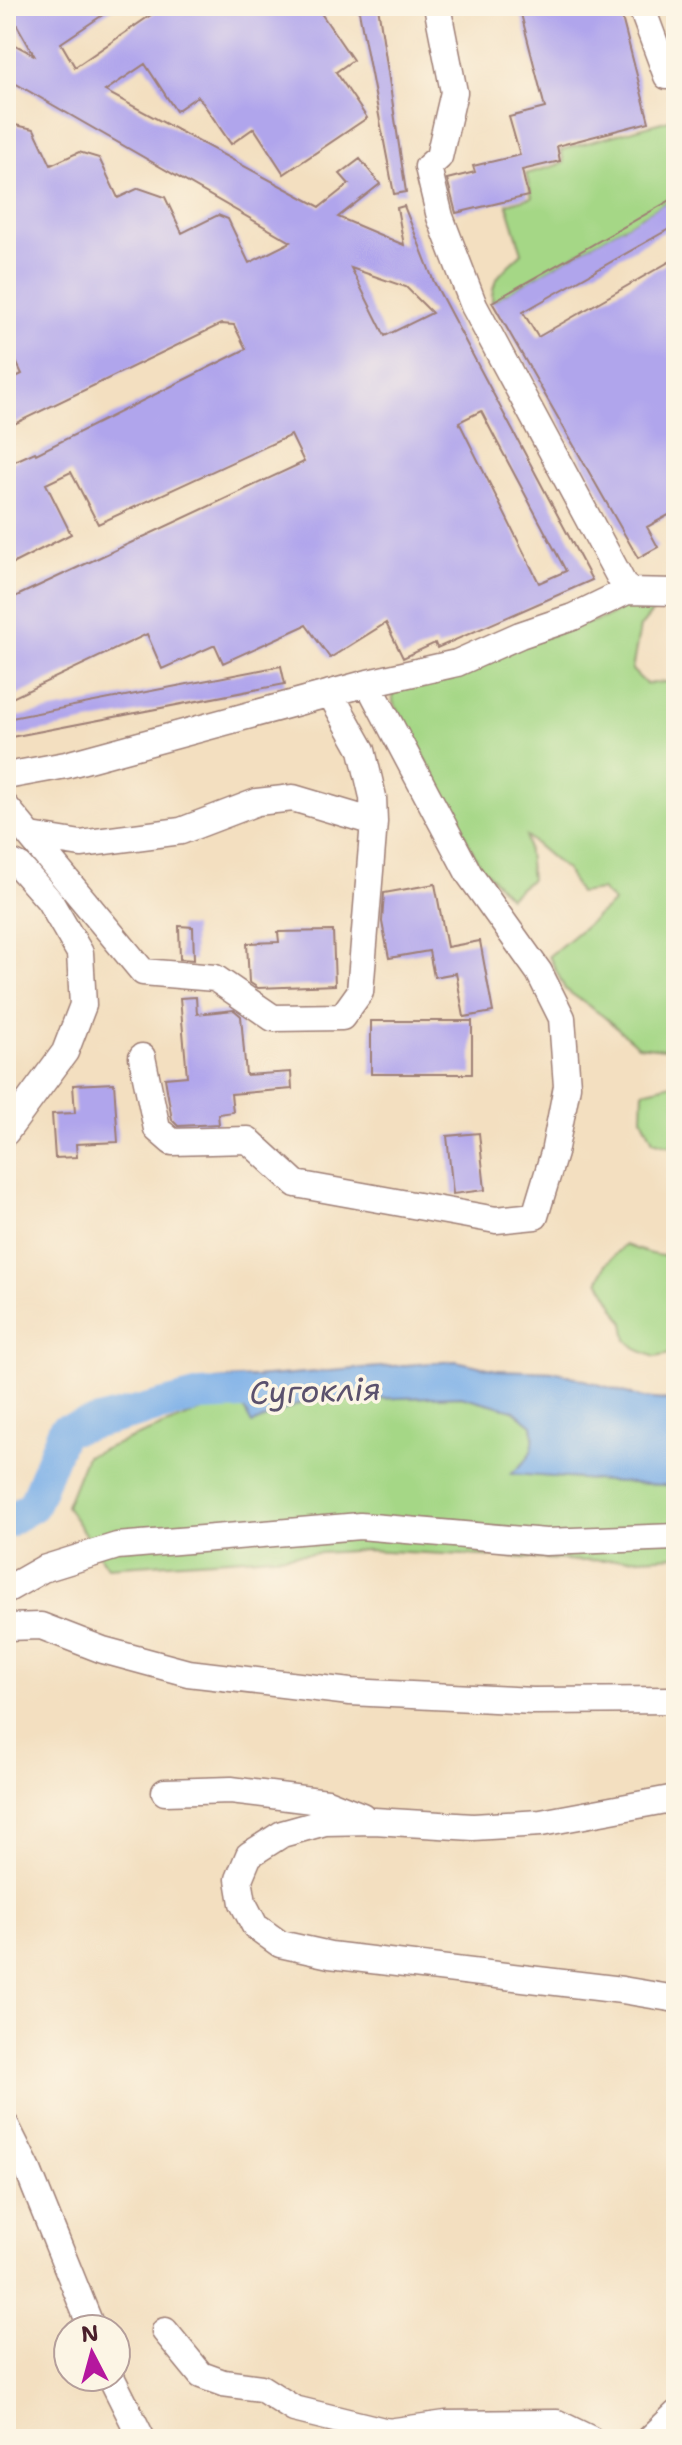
<svg xmlns="http://www.w3.org/2000/svg" width="682" height="2445" viewBox="0 0 682 2445" font-family="'Shantell Sans',sans-serif">
	<style>
		.green { fill: #a5d786; stroke: #787b58; stroke-width: 2 }
		.water { fill: #7aafe8; stroke: #62678a; stroke-width: 2 }
		.lines { fill: none; stroke-linecap: round; stroke-linejoin: round }
		.river { stroke: #7aafe8; stroke-width: 32 }
		.building { fill: #b0a5ec; fill-rule: evenodd }
		.minor-casing { stroke: #9e7f76; stroke-width: 29 }
		.minor { stroke: #fff; stroke-width: 26 }
		.labels { text-anchor: middle; stroke-width: 7; stroke-linejoin: round; paint-order: stroke }
		.water-label { font-size: 32px; font-style: italic; fill: #5b516d; stroke: #fcf5e5 }
	</style>
	<rect width="100%" height="100%" fill="#fcf5e5"/>
	<filter id="ink" filterUnits="userSpaceOnUse"><feTurbulence type="fractalNoise" baseFrequency=".0125" numOctaves="2"/><feDisplacementMap in="SourceGraphic" scale="16" xChannelSelector="R" yChannelSelector="G"/><feConvolveMatrix kernelMatrix="1 2 1 2 8 2 1 2 1" color-interpolation-filters="sRGB"/></filter>
	<filter id="wash" filterUnits="userSpaceOnUse"><feTurbulence type="fractalNoise" baseFrequency=".006" numOctaves="4" result="noise"/><feDisplacementMap in="SourceGraphic" scale="32" xChannelSelector="R" yChannelSelector="G"/><feGaussianBlur stdDeviation="1.8" result="paint"/><feColorMatrix in="noise" values="0 0 0 0 0 0 0 0 0 0 0 0 0 0 0 0 0 1.4 0 .05"/><feComposite in="paint" operator="in"/></filter>
	<g filter="url(#wash)">
		<rect width="100%" height="100%" fill="#f3dfc0"/>
		<path class="green" d="M 676,118 L 676,197 L 492,302 C 491,277 505,269 522,253 L 507,204 L 532,197 L 526,174 L 564,163 L 561,150 Z
			M 648,602 L 655,609 L 640,627 L 632,670 L 646,684 L 676,681 L 676,1077 L 673,1050 L 638,1046 L 603,1016 L 565,989 L 549,956 L 614,902 L 601,890 L 579,893 L 566,870 L 526,836 L 531,879 L 509,897 L 479,864 L 414,736 L 393,702 L 393,688 L 609,616 L 631,603 Z
			M 676,1083 L 676,1156 L 672,1147 L 653,1141 L 642,1118 L 643,1091 Z
			M 625,1245 C 641,1251 659,1259 676,1255 L 676,1353 L 655,1357 L 638,1350 L 627,1340 L 624,1323 L 599,1280 L 606,1264 Z
			M 461,1396 L 513,1410 L 532,1425 C 537,1453 529,1456 513,1474 L 676,1486 L 676,1556 L 583,1561 L 366,1550 L 107,1567 L 66,1506 L 86,1456 L 207,1409 L 240,1402 L 252,1423 L 306,1401 Z"/>
		<path class="water" d="M 456,1361 L 497,1370 L 558,1372 L 643,1398 L 676,1401 L 676,1486 L 511,1474 C 529,1459 537,1449 532,1425 L 513,1410 L 461,1396 L 306,1401 L 252,1424 L 240,1402 L 207,1409 L 200,1396 L 215,1380 Z"/>
		<g class="lines">
			<path class="river" d="M 6,1522 L 33,1506 L 63,1431 L 200,1396 L 244,1394"/>
		</g>
		<g id="blocks">
			<path class="building" d="M 6,6 L 116,6 L 61,43 L 75,67 L 164,6 L 316,6 L 353,60 L 336,72 L 367,118 L 284,174 L 254,128 L 231,144 L 198,96 L 176,111 L 145,64 L 105,91 L 320,207 L 349,184 L 340,174 L 360,159 L 380,184 L 338,217 L 404,245 L 397,208 L 404,206 L 434,282 L 592,580 L 437,648 L 435,643 L 403,658 L 386,623 L 330,658 L 306,625 L 223,663 L 215,645 L 162,669 L 147,634 L 10,699 L 6,690 L 6,601 L 304,462 L 291,435 L 98,524 L 71,472 L 46,484 L 71,534 L 6,567 L 6,465 L 35,452 L 36,454 L 246,349 L 234,325 L 221,324 L 6,428 L 6,382 L 22,374 L 6,340 L 6,123 L 34,129 L 51,165 L 79,152 L 99,158 L 118,198 L 139,188 L 165,197 L 182,233 L 218,215 L 228,219 L 249,263 L 291,242 L 6,78 L 6,40 L 34,55 ZM 351,268 L 406,287 L 432,313 L 385,336 ZM 481,411 L 495,438 L 566,571 L 539,583 L 459,422 Z
				M 358,6 L 378,6 L 406,192 L 394,194 Z
				M 519,6 L 619,6 L 649,122 L 557,146 L 560,161 L 522,170 L 528,196 L 456,213 L 447,179 L 475,172 L 473,166 L 520,155 L 509,117 L 545,108 Z
				M 676,197 L 676,225 L 523,312 L 538,337 L 676,258 L 676,511 L 647,527 L 658,547 L 638,558 L 492,302 Z
				M 281,666 L 285,684 L 6,738 L 6,719 Z
				M 435,884 L 447,947 L 480,941 L 493,1012 L 464,1017 L 456,973 L 434,977 L 429,951 L 389,958 L 382,922 L 384,893 Z
				M 179,926 L 193,927 L 194,960 L 180,959 Z
				M 333,931 L 335,985 L 258,988 L 249,982 L 247,943 L 279,942 L 278,932 Z
				M 196,997 L 197,1014 L 234,1010 L 241,1016 L 246,1075 L 291,1072 L 292,1089 L 231,1094 L 233,1112 L 218,1114 L 219,1124 L 178,1126 L 172,1120 L 165,1078 L 187,1076 L 180,998 Z
				M 371,1021 L 472,1021 L 472,1074 L 371,1074 Z
				M 114,1083 L 118,1142 L 76,1144 L 77,1157 L 55,1158 L 52,1114 L 75,1113 L 73,1085 Z
				M 479,1133 L 485,1190 L 453,1194 L 447,1136 Z"/>
		</g>
	</g>
	<g filter="url(#ink)">
		<use href="#blocks" fill-opacity="0" stroke="#9e7f76" stroke-width="2"/>
		<g class="lines">
			<g class="minor-casing">
				<path id="minor" d="M 437,6 L 454,92 L 439,157 L 428,167 L 440,217 L 474,306 L 627,591
					M 641,6 L 667,76
					M 330,693 L 362,750 L 373,797 L 374,822
					M 6,776 L 66,765 L 368,683 L 457,663 L 520,635 L 573,617 L 627,591 L 676,592
					M 6,807 L 143,972 L 215,978 L 273,1018 L 342,1017 L 360,992 L 374,822 L 293,798 L 257,802 L 181,831 L 81,844 L 31,836
					M 6,860 L 20,867 L 49,900 L 80,953 L 83,1005 L 65,1052 L 6,1132
					M 142,1057 L 157,1129 L 172,1142 L 248,1140 L 296,1184 L 496,1220 L 535,1216 L 554,1153 L 567,1086 L 562,1018 L 539,972 L 469,874 L 368,683
					M 6,1590 L 43,1569 L 117,1546 L 360,1526 L 546,1542 L 676,1537
					M 6,1627 L 41,1626 L 103,1650 L 188,1673 L 350,1692 L 533,1701 L 676,1700
					M 165,1792 L 231,1790 L 327,1802 L 362,1816
					M 676,1798 L 541,1823 L 473,1827 L 374,1821 L 325,1822 L 282,1834 L 249,1855 L 239,1879 L 243,1903 L 255,1926 L 280,1944 L 330,1955 L 622,1990 L 676,1999
					M 6,2126 L 28,2170 L 92,2329
					M 165,2331 L 201,2375 L 223,2383 L 261,2388 L 294,2409 L 388,2432 L 446,2424 L 557,2423 L 590,2439
					M 111,2377 L 142,2439
					M 650,2439 L 676,2414"/>
			</g>
			<use href="#minor" class="minor"/>
		</g>
	</g>
	<g class="labels">
		<g class="water-label">
			<text transform="translate(315 1391) rotate(-2)" y="11">Сугоклія</text>
		</g>
	</g>
	<rect width="682" height="2445" fill="none" stroke="#fcf5e5" stroke-width="32"/>
	<g transform="translate(92 2353) rotate(354)"><circle r="38" fill="#fcf5e5" stroke="#b59f9b" stroke-width="2"/>
	<path d="M0-6L14 30L0 20L-14 30Z" fill="#b5179e"/>
	<text y="-12" font-size="22" font-weight="bold" text-anchor="middle" fill="#4a1f2b">N</text>
	</g>
</svg>
